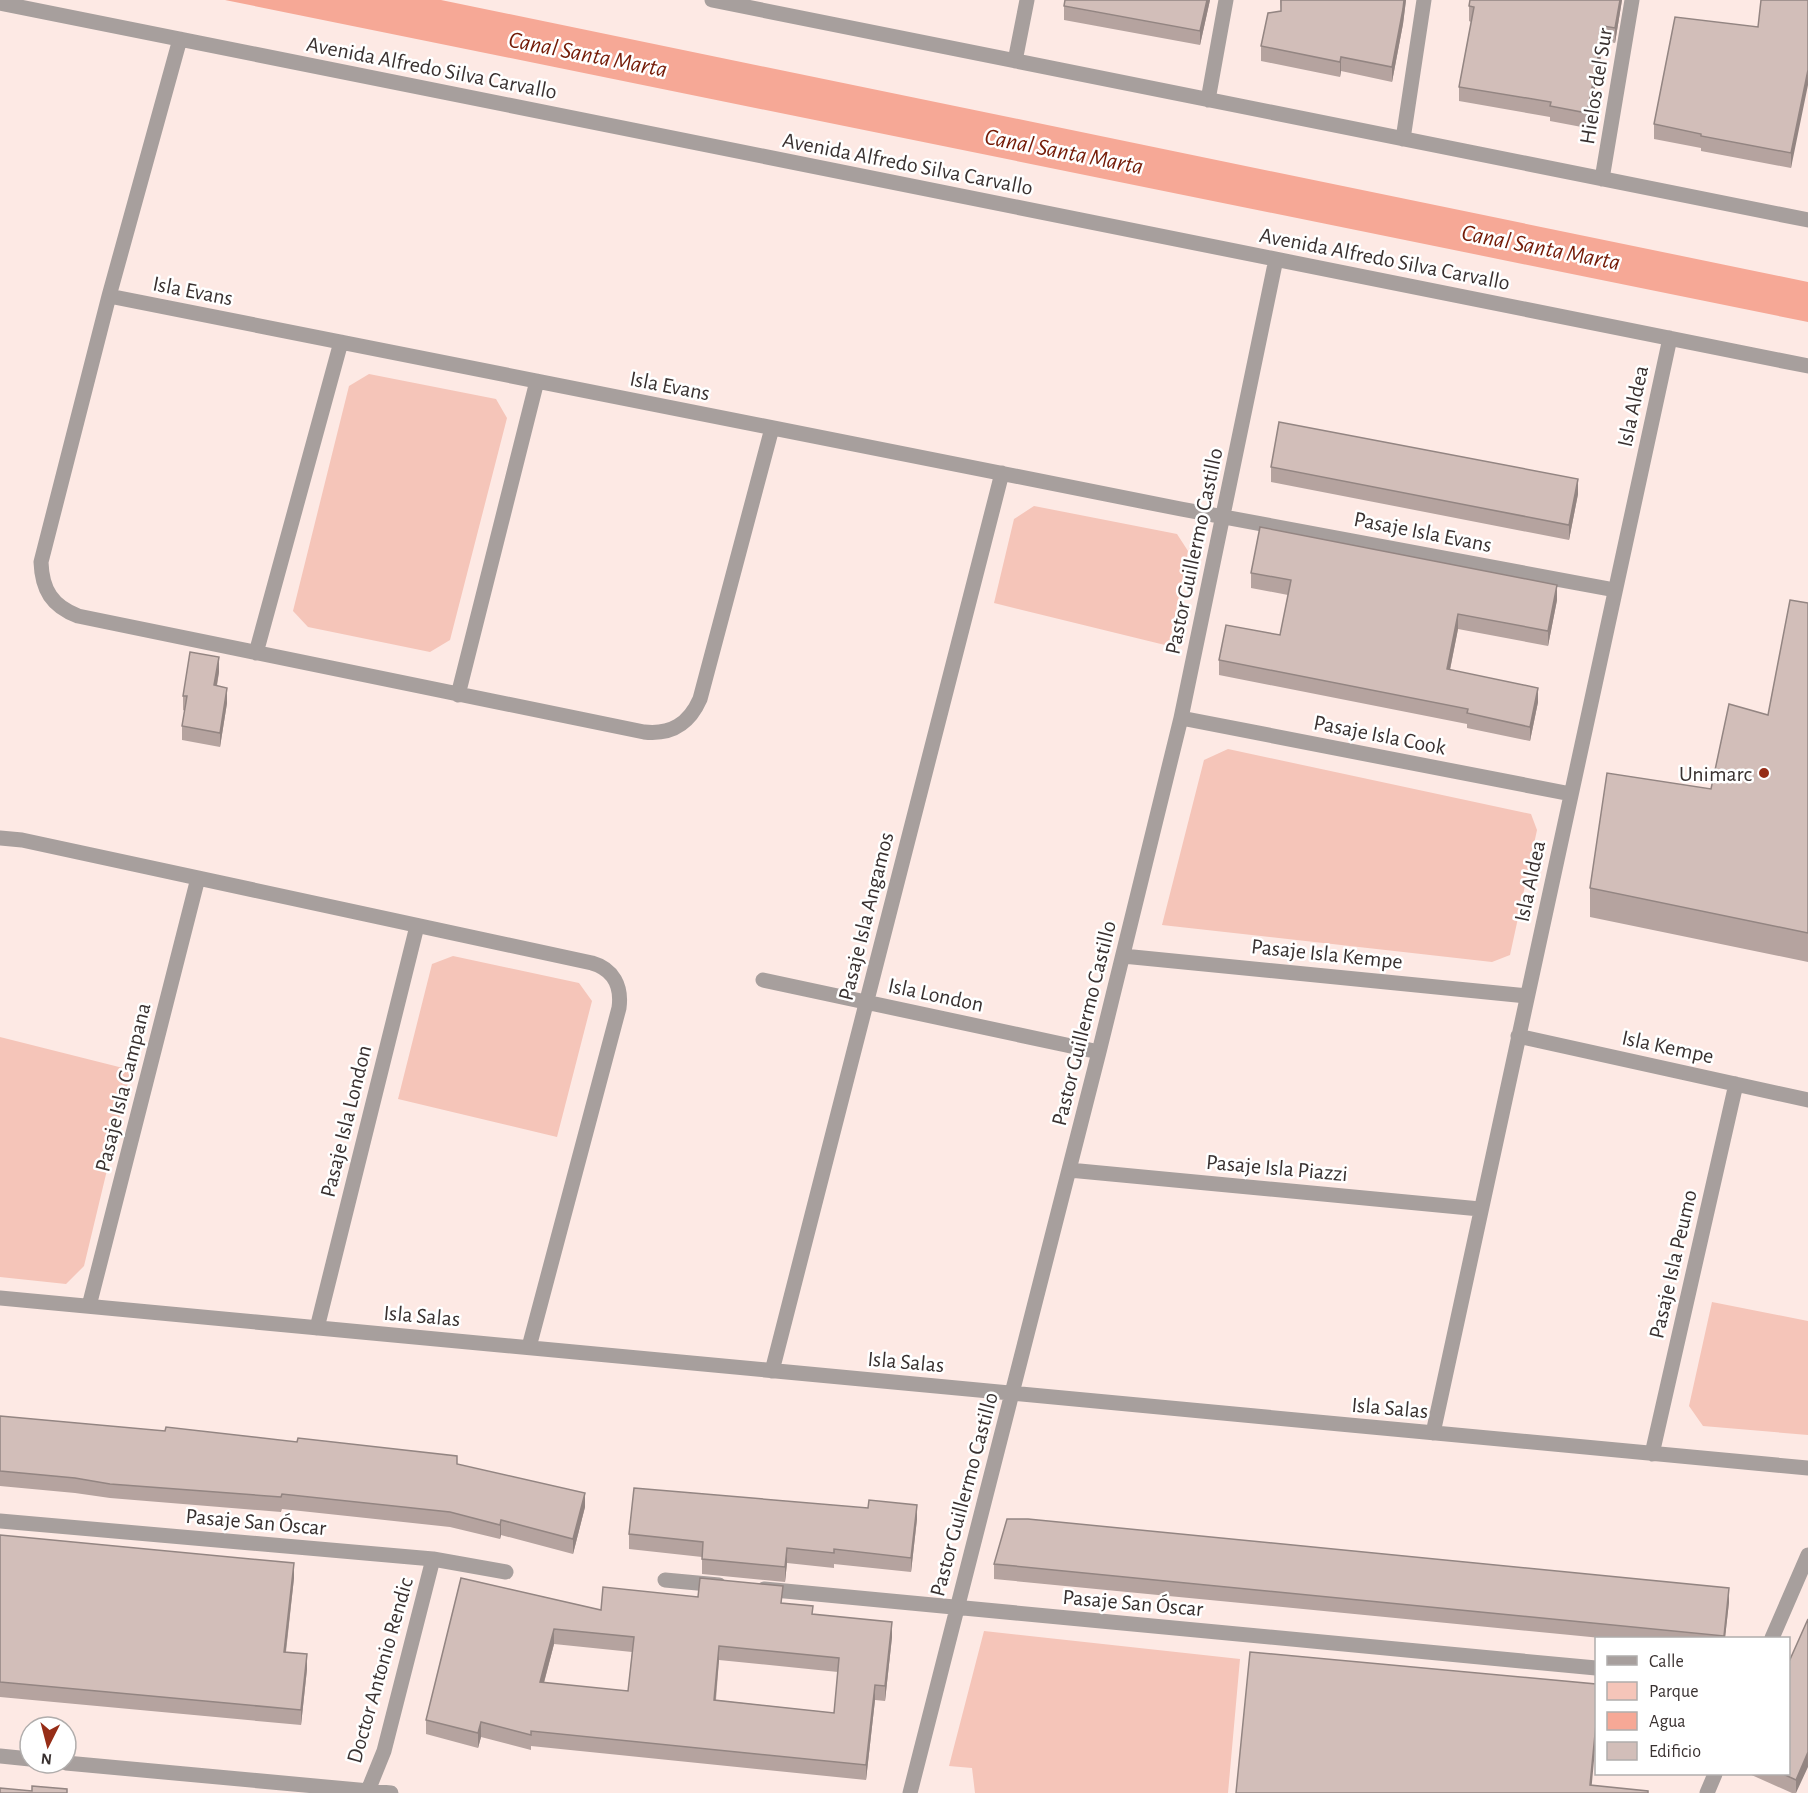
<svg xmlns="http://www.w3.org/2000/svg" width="1808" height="1793" viewBox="0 0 1808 1793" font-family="'Alegreya Sans',sans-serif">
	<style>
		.green { fill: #f5c5b9 }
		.water { fill: #f6a896 }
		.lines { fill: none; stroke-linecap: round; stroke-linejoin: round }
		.minor { stroke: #a79f9d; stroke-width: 15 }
		.wall { fill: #b5a39f; fill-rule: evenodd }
		.shaded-wall { fill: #938582 }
		.building { fill: #d2beb9; stroke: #938582; stroke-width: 1.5; fill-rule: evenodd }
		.poi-dot { fill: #962d17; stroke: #fff; stroke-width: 2 }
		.labels { text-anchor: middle; stroke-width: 5; stroke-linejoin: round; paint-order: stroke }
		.street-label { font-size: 22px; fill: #393130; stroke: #fff }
		.poi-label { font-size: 22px; fill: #393130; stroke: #fff; text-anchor: end }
		.water-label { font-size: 24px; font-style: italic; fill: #741b07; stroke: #fff }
	</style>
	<rect width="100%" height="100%" fill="#fde9e4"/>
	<path class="green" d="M 369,374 L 496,399 L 507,418 L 450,640 L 430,652 L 308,627 L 293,611 L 349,386 Z
		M 1034,506 L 1177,534 L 1188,551 L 1169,646 L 994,603 L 1014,519 Z
		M 1228,749 L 1531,814 L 1537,830 L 1510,955 L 1492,962 L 1162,925 L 1204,760 Z
		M 453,956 L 579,983 L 592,1001 L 557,1137 L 398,1099 L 432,964 Z
		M 0,1037 L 131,1070 L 84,1266 L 66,1284 L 0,1277 Z
		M 1712,1302 L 1808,1321 L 1808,1435 L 1703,1426 L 1689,1406 Z
		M 984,1631 L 1240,1659 L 1228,1793 L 975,1793 L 972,1768 L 949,1766 Z"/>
	<path class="water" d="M 225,0 L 441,0 L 1808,282 L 1808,322 Z"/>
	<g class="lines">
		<path class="minor" d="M 712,0 L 1808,220
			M 0,3 L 1808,366
			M 180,39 L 109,296 L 41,562 C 42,590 52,606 78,616 L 644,732 C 671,735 689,724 700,699 L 772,428
			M 1015,61 L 1027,0
			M 1208,100 L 1226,0
			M 1403,139 L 1424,0
			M 1602,179 L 1632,0
			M 109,296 L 1181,509 L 1615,590
			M 256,653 L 341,342
			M 458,695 L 537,381
			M 1181,718 L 1571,794
			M 0,838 L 22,840 L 592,963 C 613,969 622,986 619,1008 L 529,1347
			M 1123,956 L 1527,996
			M 763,980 L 1099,1052
			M 1518,1036 L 1808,1100
			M 1069,1170 L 1480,1209
			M 0,1298 L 1808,1468
			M 89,1306 L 198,878
			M 317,1328 L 417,926
			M 772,1371 L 1002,473
			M 1433,1433 L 1670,338
			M 1652,1454 L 1736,1084
			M 0,1521 L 433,1559 L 506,1572
			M 665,1580 L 719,1585
			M 764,1589 L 1596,1668
			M 1772,1638 L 1808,1555
			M 0,1756 L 30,1759
			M 66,1763 L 391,1793
			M 367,1793 L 384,1751 L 433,1559
			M 910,1793 L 1099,1052 L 1181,718 L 1276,259
			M 1707,1793 L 1715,1774"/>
	</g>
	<path class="wall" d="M 1210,0 L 1200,45 L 1064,20 L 1064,6 Z
		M 1280,0 L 1406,0 L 1403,24 L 1392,82 L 1341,71 L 1340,77 L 1261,61 L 1261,46 L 1281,11 Z
		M 1622,0 L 1615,43 L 1604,41 L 1587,128 L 1550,121 L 1550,117 L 1459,101 L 1459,87 L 1471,22 L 1469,21 L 1469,6 Z
		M 1808,0 L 1791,168 L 1701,151 L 1701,148 L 1654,139 L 1654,124 L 1758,27 Z
		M 1271,467 L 1578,494 L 1569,540 L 1271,482 Z
		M 1251,573 L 1557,600 L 1548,646 L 1458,629 L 1450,670 L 1538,702 L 1530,741 L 1467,728 L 1467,724 L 1219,675 L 1219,660 L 1280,635 L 1288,595 L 1251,588 Z
		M 1808,603 L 1808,962 L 1590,917 L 1590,888 L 1711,789 L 1768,715 Z
		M 219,672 L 217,686 L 227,703 L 220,747 L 182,740 L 182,726 L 185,711 L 183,710 L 183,696 Z
		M 0,1416 L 165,1431 L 457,1464 L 585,1507 L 573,1554 L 501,1535 L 500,1539 L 450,1527 L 282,1509 L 281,1512 L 110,1498 L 75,1493 L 0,1486 Z
		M 917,1519 L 911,1572 L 834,1564 L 834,1568 L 787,1563 L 785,1582 L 702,1574 L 702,1557 L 629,1549 L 629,1534 Z
		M 0,1535 L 294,1578 L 286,1652 L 307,1669 L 301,1725 L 0,1697 Z
		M 994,1564 L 1729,1602 L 1725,1638 L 1601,1638 L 994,1579 Z
		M 461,1578 L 601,1610 L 698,1597 L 783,1603 L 813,1614 L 892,1637 L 885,1701 L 875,1700 L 866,1780 L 531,1746 L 531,1750 L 481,1737 L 478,1748 L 426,1734 L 426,1720 ZM 554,1644 L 632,1652 L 628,1691 L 544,1683 ZM 719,1660 L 838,1672 L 834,1713 L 716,1700 Z
		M 1808,1619 L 1796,1793 L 1792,1793 L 1747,1773 L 1788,1773 Z"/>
	<path class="shaded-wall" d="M 1207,0 L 1210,0 L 1200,45 L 1200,31 Z
		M 1404,0 L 1406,0 L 1403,24 L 1392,82 L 1392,67 Z
		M 1620,0 L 1622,0 L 1615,43 L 1615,28 Z
		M 1604,26 L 1604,41 L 1587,128 L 1587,113 Z
		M 1341,57 L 1341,71 L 1340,77 L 1340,62 Z
		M 1808,70 L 1808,85 L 1791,168 L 1791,153 Z
		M 1578,479 L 1578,494 L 1569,540 L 1569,525 Z
		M 1557,585 L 1557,600 L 1548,646 L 1548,631 Z
		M 1458,614 L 1458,629 L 1447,684 L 1447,669 Z
		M 219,657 L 219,672 L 214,700 L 214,685 Z
		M 227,688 L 227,703 L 220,747 L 220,733 Z
		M 1538,688 L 1538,702 L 1530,741 L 1530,727 Z
		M 585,1493 L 585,1507 L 573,1554 L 573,1539 Z
		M 917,1505 L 917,1519 L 911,1572 L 911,1558 Z
		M 501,1520 L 501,1535 L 500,1539 L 500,1525 Z
		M 787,1548 L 787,1563 L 785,1582 L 785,1567 Z
		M 294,1563 L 294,1578 L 284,1666 L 284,1652 Z
		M 1729,1588 L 1729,1602 L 1725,1638 L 1724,1638 Z
		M 892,1622 L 892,1637 L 885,1701 L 885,1686 Z
		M 554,1629 L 554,1644 L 540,1697 L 540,1682 Z
		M 719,1646 L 719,1660 L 714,1715 L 714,1700 Z
		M 307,1654 L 307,1669 L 301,1725 L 301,1710 Z
		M 875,1685 L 875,1700 L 866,1780 L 866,1765 Z
		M 481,1722 L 481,1737 L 478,1748 L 478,1733 Z
		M 1596,1724 L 1596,1739 L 1591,1793 L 1590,1785 Z
		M 1808,1752 L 1808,1767 L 1796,1793 L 1796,1780 Z"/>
	<path class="building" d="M 1065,0 L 1207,0 L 1200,31 L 1064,6 Z
		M 1281,0 L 1404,0 L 1403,9 L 1392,67 L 1341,57 L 1340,62 L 1261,46 L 1268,13 L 1281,11 Z
		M 1470,0 L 1620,0 L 1615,28 L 1604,26 L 1587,113 L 1550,106 L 1551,102 L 1459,87 L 1474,7 L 1469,6 Z
		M 1761,0 L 1808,0 L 1808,70 L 1791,153 L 1701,136 L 1701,134 L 1654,124 L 1675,17 L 1758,27 Z
		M 1279,422 L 1578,479 L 1569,525 L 1271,467 Z
		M 1260,527 L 1557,585 L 1548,631 L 1458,614 L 1447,669 L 1538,688 L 1530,727 L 1467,713 L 1468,709 L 1219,660 L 1226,625 L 1280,635 L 1291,580 L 1251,573 Z
		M 1790,600 L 1808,603 L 1808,933 L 1590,888 L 1607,773 L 1711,789 L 1729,704 L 1768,715 Z
		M 190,652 L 219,657 L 214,685 L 227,688 L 220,733 L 182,726 L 187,696 L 183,696 Z
		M 0,1416 L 165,1431 L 166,1427 L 297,1442 L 298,1438 L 457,1456 L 457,1464 L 585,1493 L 573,1539 L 501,1520 L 500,1525 L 450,1512 L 282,1494 L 281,1497 L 110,1484 L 75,1478 L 0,1471 Z
		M 634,1488 L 868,1508 L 869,1500 L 917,1505 L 911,1558 L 834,1549 L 834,1553 L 787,1548 L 785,1567 L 702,1559 L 703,1542 L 629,1534 Z
		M 1007,1519 L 1028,1519 L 1729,1588 L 1724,1636 L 994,1564 Z
		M 0,1535 L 294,1563 L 284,1652 L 307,1654 L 301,1710 L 0,1682 Z
		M 461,1578 L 601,1610 L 603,1587 L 698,1597 L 700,1578 L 783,1586 L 781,1603 L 813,1606 L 812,1614 L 892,1622 L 885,1686 L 875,1685 L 866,1765 L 531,1731 L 531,1735 L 481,1722 L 478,1733 L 426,1720 ZM 554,1629 L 634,1637 L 628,1691 L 540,1682 ZM 719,1646 L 839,1658 L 834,1713 L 714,1700 Z
		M 1808,1619 L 1808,1752 L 1796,1780 L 1781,1773 L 1788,1773 L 1788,1664 Z
		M 1250,1652 L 1596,1684 L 1596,1724 L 1590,1785 L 1648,1791 L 1648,1793 L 1236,1793 Z
		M 32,1786 L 67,1789 L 67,1793 L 0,1793 L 0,1788 L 32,1791 Z"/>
	<circle class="poi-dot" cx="1764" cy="773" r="6"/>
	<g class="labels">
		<g class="street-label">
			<text transform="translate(432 67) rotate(11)" y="8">Avenida Alfredo Silva Carvallo</text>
			<text transform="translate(1595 86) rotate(-81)" y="8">Hielos del Sur</text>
			<text transform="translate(908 163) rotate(11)" y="8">Avenida Alfredo Silva Carvallo</text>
			<text transform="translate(1385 258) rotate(11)" y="8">Avenida Alfredo Silva Carvallo</text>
			<text transform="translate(193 290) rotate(11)" y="8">Isla Evans</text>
			<text transform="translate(670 385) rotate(11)" y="8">Isla Evans</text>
			<text transform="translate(1632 406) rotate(-78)" y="8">Isla Aldea</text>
			<text transform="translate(1423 531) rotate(11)" y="8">Pasaje Isla Evans</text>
			<text transform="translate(1193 551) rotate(-78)" y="8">Pastor Guillermo Castillo</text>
			<text transform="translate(1380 734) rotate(11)" y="8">Pasaje Isla Cook</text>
			<text transform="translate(1529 881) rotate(-78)" y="8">Isla Aldea</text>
			<text transform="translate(865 916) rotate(-76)" y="8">Pasaje Isla Angamos</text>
			<text transform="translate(1327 953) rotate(6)" y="8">Pasaje Isla Kempe</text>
			<text transform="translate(936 994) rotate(12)" y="8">Isla London</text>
			<text transform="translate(1083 1023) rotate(-76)" y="8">Pastor Guillermo Castillo</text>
			<text transform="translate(1668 1046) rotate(12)" y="8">Isla Kempe</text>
			<text transform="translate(122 1087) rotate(-76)" y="8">Pasaje Isla Campana</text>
			<text transform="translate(345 1121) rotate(-76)" y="8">Pasaje Isla London</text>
			<text transform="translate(1277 1167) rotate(5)" y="8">Pasaje Isla Piazzi</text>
			<text transform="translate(1672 1264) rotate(-77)" y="8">Pasaje Isla Peumo</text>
			<text transform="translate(422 1315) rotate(5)" y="8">Isla Salas</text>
			<text transform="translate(906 1361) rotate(5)" y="8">Isla Salas</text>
			<text transform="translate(1390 1407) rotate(5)" y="8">Isla Salas</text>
			<text transform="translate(963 1494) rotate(-75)" y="8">Pastor Guillermo Castillo</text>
			<text transform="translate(256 1521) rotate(5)" y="8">Pasaje San Óscar</text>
			<text transform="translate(1133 1602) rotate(5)" y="8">Pasaje San Óscar</text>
			<text transform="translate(379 1670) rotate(-74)" y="8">Doctor Antonio Rendic</text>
		</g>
		<g class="poi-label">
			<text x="1752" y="781">Unimarc</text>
		</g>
		<g class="water-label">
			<text transform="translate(588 54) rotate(11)" y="8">Canal Santa Marta</text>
			<text transform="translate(1064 151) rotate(11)" y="8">Canal Santa Marta</text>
			<text transform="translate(1541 247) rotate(11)" y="8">Canal Santa Marta</text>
		</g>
	</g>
	<rect x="1595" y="1637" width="195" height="138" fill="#ffffff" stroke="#b0adac" stroke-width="1.5"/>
	<rect x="1607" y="1656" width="30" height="9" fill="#a79f9d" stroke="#b0adac" stroke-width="1.5"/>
	<text x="1649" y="1667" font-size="18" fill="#393130">Calle</text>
	<rect x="1607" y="1682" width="30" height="18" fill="#f5c5b9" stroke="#b0adac" stroke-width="1.5"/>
	<text x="1649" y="1697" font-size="18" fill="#393130">Parque</text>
	<rect x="1607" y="1712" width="30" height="18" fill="#f6a896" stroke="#b0adac" stroke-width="1.5"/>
	<text x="1649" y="1727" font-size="18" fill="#393130">Agua</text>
	<rect x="1607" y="1742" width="30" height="18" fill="#d2beb9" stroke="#b0adac" stroke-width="1.5"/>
	<text x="1649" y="1757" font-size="18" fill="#393130">Edificio</text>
	<g transform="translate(48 1745) rotate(186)"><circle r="28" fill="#ffffff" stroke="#b0adac" stroke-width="1.5"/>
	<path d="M0-4.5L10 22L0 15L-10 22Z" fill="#962d17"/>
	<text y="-9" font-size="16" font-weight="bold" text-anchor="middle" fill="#393130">N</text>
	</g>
</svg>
